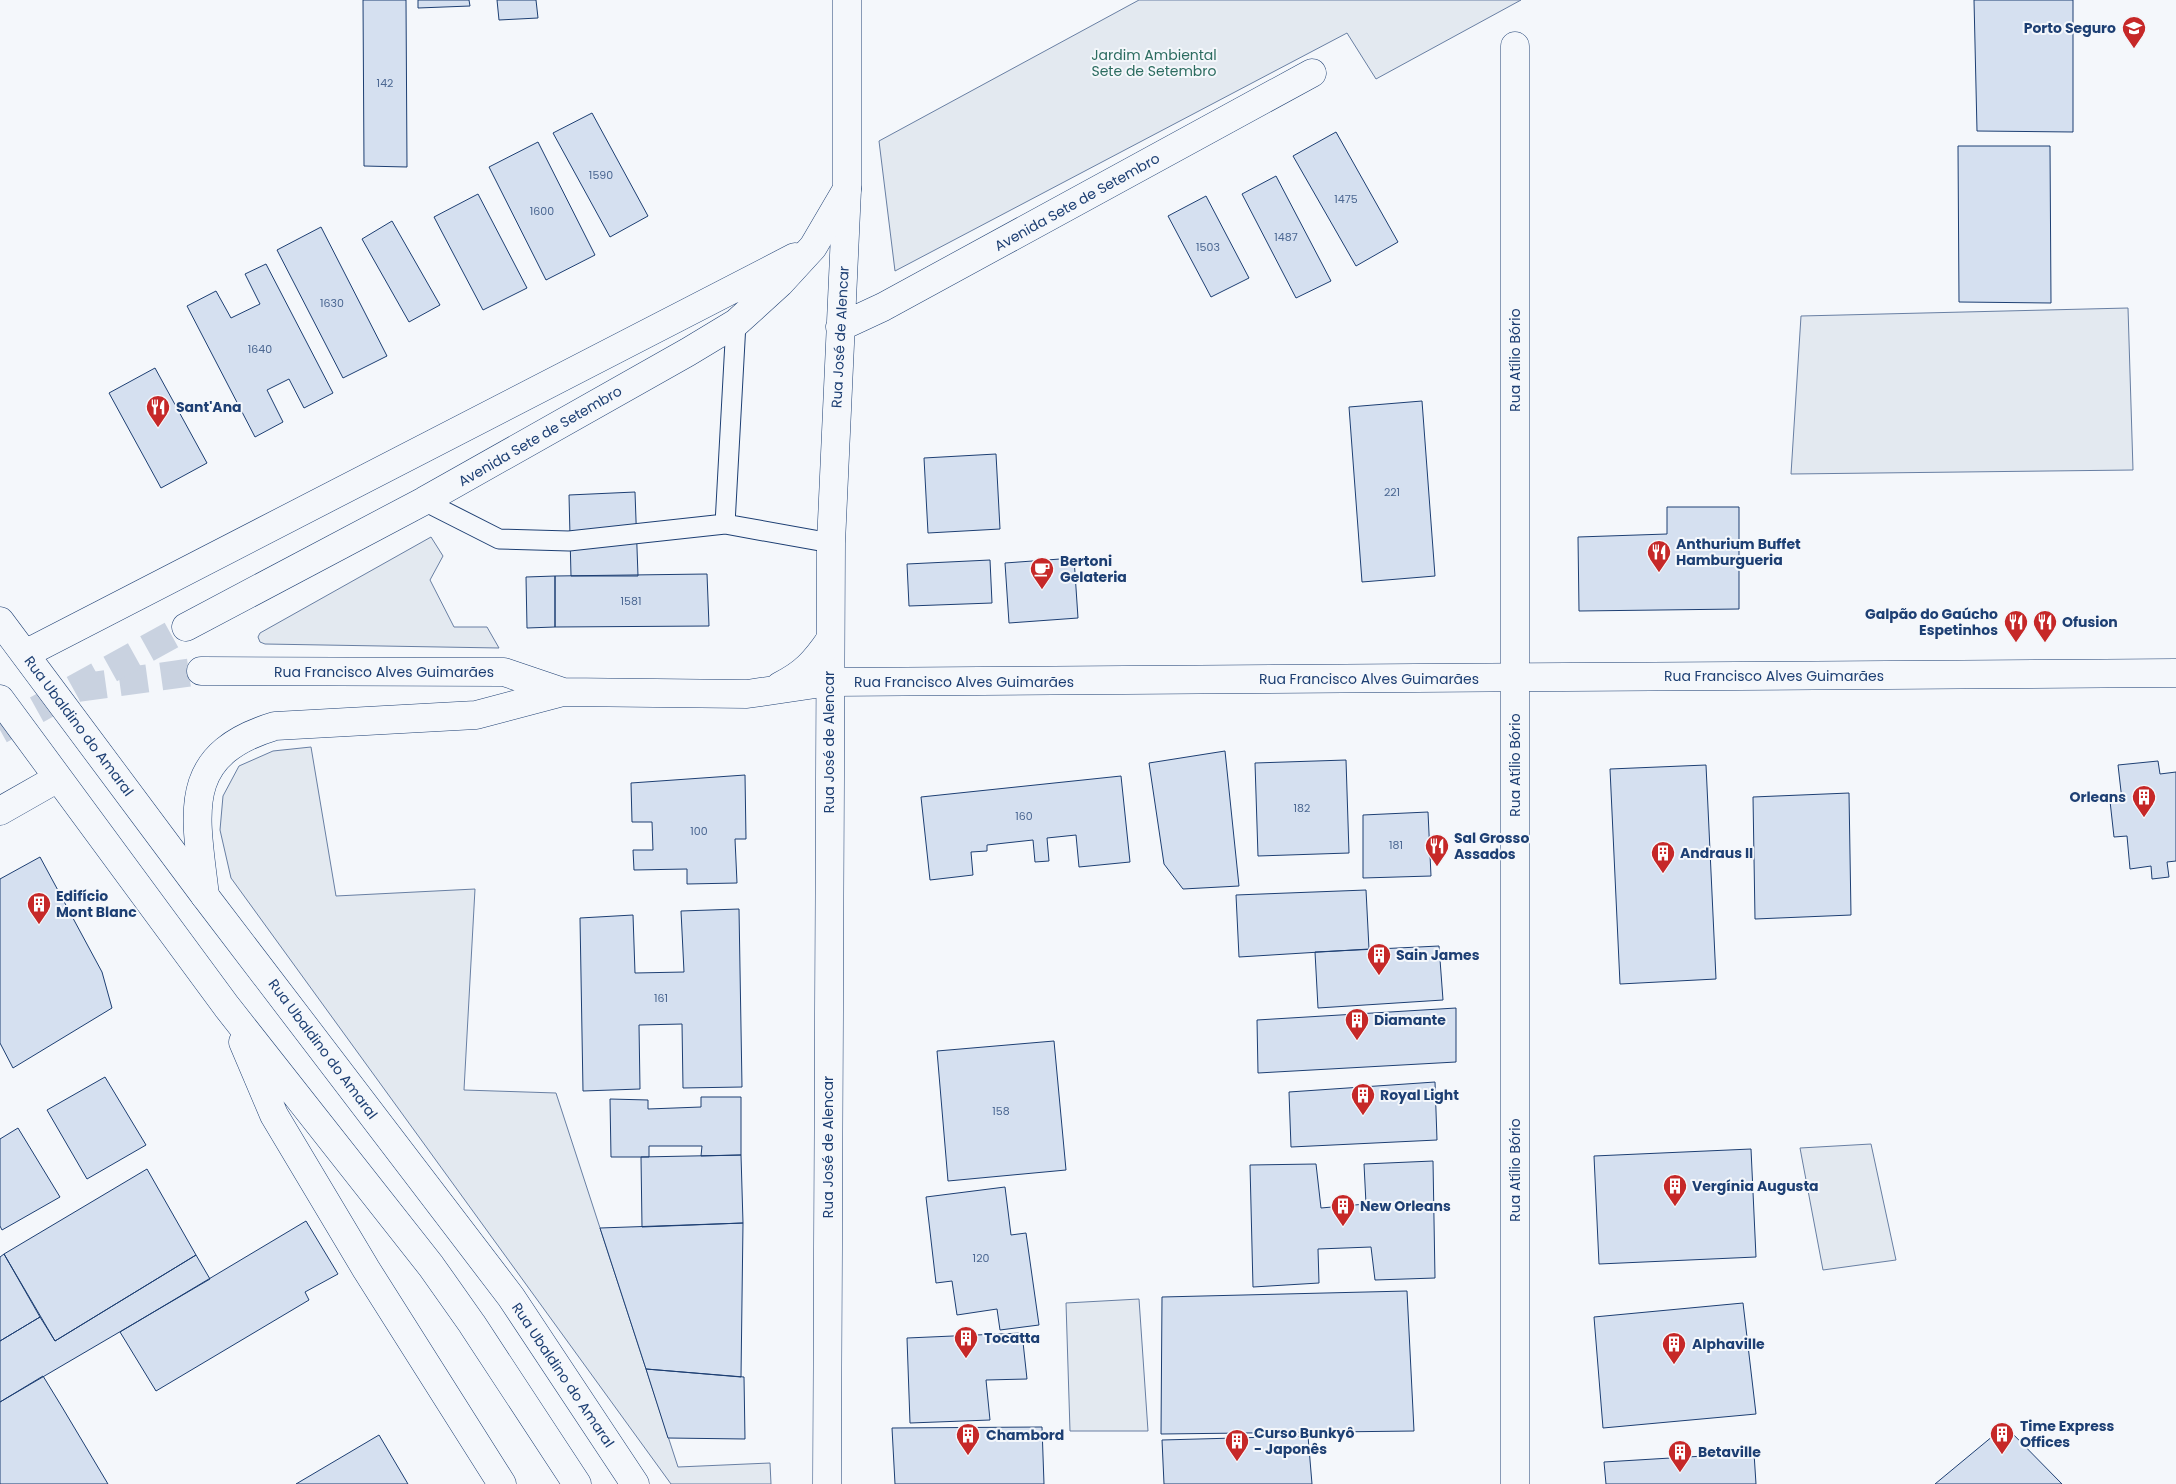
<svg xmlns="http://www.w3.org/2000/svg" width="2176" height="1484" viewBox="0 0 2176 1484" font-family="Poppins,sans-serif">
	<style>
		.green { fill: #e3e9f0; stroke: #687fa3 }
		.building { fill: #d5e0f0; stroke: #1d3f73 }
		.lines { fill: none; stroke-linecap: round; stroke-linejoin: round }
		.tertiary-tunnel { stroke: #c9d2e0; stroke-width: 28; stroke-dasharray: 28 14; stroke-linecap: butt }
		.primary-tunnel { stroke: #c9d2e0; stroke-width: 28; stroke-dasharray: 28 14; stroke-linecap: butt }
		.service-casing { stroke: #1d3f73; stroke-width: 21 }
		.minor-casing { stroke: #1d3f73; stroke-width: 29 }
		.tertiary-casing { stroke: #1d3f73; stroke-width: 29 }
		.primary-casing { stroke: #1d3f73; stroke-width: 29 }
		.service { stroke: #f4f7fb; stroke-width: 19 }
		.minor { stroke: #f4f7fb; stroke-width: 28 }
		.tertiary { stroke: #f4f7fb; stroke-width: 28 }
		.primary { stroke: #f4f7fb; stroke-width: 28 }
		.labels { text-anchor: middle; stroke-width: 4; stroke-linejoin: round; paint-order: stroke }
		.number-label { font-size: 11px; fill: #4b6792 }
		.poi-label { font-size: 14px; font-weight: bold; fill: #1d3f73; stroke: #f4f7fb; text-anchor: start }
		.park-label { font-size: 14px; fill: #2c6c60; stroke: #f4f7fb }
		.street-label { font-size: 14px; fill: #1d3f73; stroke: #f4f7fb }
	</style>
	<rect width="100%" height="100%" fill="#f4f7fb"/>
	<path class="green" d="M 1139,0 L 1521,0 L 1376,79 L 1347,33 L 895,271 L 879,141 Z
		M 2128,308 L 2133,470 L 1791,474 L 1801,316 Z
		M 431,537 L 443,556 L 430,580 L 454,627 L 487,627 L 499,648 L 265,644 L 260,642 L 258,637 L 260,633 Z
		M 311,747 L 336,896 L 475,889 L 464,1090 L 556,1093 L 678,1467 L 770,1463 L 771,1484 L 671,1484 L 231,878 L 220,830 L 223,796 L 239,766 L 273,751 Z
		M 1871,1144 L 1896,1260 L 1823,1270 L 1800,1148 Z
		M 1139,1299 L 1148,1431 L 1070,1431 L 1066,1303 Z"/>
	<path class="building" d="M 363,0 L 406,0 L 407,167 L 364,166 Z
		M 418,0 L 469,0 L 470,6 L 418,8 Z
		M 497,0 L 536,0 L 538,18 L 499,20 Z
		M 1974,0 L 2073,0 L 2073,132 L 1977,131 Z
		M 592,113 L 648,216 L 610,237 L 553,133 Z
		M 1336,132 L 1398,242 L 1356,266 L 1293,156 Z
		M 538,142 L 595,255 L 546,280 L 489,167 Z
		M 1958,146 L 2050,146 L 2051,303 L 1959,302 Z
		M 1276,176 L 1331,281 L 1296,298 L 1242,194 Z
		M 478,194 L 527,288 L 483,310 L 434,217 Z
		M 1206,196 L 1249,278 L 1211,297 L 1168,216 Z
		M 392,221 L 440,305 L 409,322 L 362,239 Z
		M 321,227 L 387,356 L 343,378 L 277,250 Z
		M 266,264 L 333,393 L 304,408 L 289,379 L 267,390 L 283,422 L 255,437 L 187,306 L 216,291 L 231,318 L 260,304 L 245,274 Z
		M 155,368 L 207,463 L 161,488 L 109,393 Z
		M 1422,401 L 1435,576 L 1362,582 L 1349,407 Z
		M 996,454 L 1000,529 L 928,533 L 924,458 Z
		M 635,492 L 638,576 L 571,576 L 569,495 Z
		M 1667,507 L 1739,507 L 1739,609 L 1579,611 L 1578,537 L 1667,534 Z
		M 1074,558 L 1078,618 L 1009,623 L 1005,563 Z
		M 990,560 L 992,603 L 909,606 L 907,564 Z
		M 707,574 L 709,626 L 555,627 L 555,576 Z
		M 555,576 L 555,627 L 527,628 L 526,577 Z
		M 1225,751 L 1239,886 L 1183,889 L 1164,864 L 1149,763 Z
		M 1346,760 L 1349,853 L 1258,856 L 1255,763 Z
		M 2158,761 L 2160,774 L 2176,772 L 2176,861 L 2167,862 L 2169,877 L 2152,879 L 2151,866 L 2130,869 L 2127,836 L 2114,837 L 2110,801 L 2122,800 L 2118,765 Z
		M 1706,765 L 1716,979 L 1620,984 L 1610,769 Z
		M 745,775 L 746,839 L 735,839 L 737,883 L 687,884 L 687,869 L 634,870 L 633,850 L 653,850 L 652,822 L 632,822 L 631,783 Z
		M 1121,776 L 1130,862 L 1079,867 L 1076,835 L 1047,838 L 1049,861 L 1035,862 L 1033,840 L 987,845 L 987,851 L 971,852 L 973,875 L 930,880 L 921,797 Z
		M 1849,793 L 1851,915 L 1755,919 L 1753,797 Z
		M 1428,812 L 1431,876 L 1363,878 L 1363,815 Z
		M 40,857 L 102,972 L 112,1008 L 13,1068 L 0,1043 L 0,879 Z
		M 1366,890 L 1369,949 L 1239,957 L 1236,895 Z
		M 739,909 L 742,1087 L 683,1088 L 682,1024 L 639,1025 L 640,1089 L 583,1091 L 580,918 L 633,915 L 635,973 L 684,972 L 681,911 Z
		M 1439,946 L 1443,1000 L 1318,1008 L 1315,952 Z
		M 1456,1008 L 1456,1062 L 1258,1073 L 1257,1020 Z
		M 1054,1041 L 1066,1170 L 948,1181 L 937,1051 Z
		M 105,1077 L 146,1145 L 87,1179 L 47,1110 Z
		M 1435,1082 L 1437,1140 L 1291,1147 L 1289,1092 Z
		M 701,1097 L 741,1097 L 741,1155 L 701,1156 L 702,1146 L 649,1146 L 649,1157 L 611,1157 L 610,1099 L 648,1100 L 648,1109 L 701,1107 Z
		M 18,1128 L 60,1197 L 2,1230 L 0,1226 L 0,1139 Z
		M 1751,1149 L 1756,1257 L 1599,1264 L 1594,1156 Z
		M 741,1155 L 743,1223 L 642,1227 L 641,1157 Z
		M 1433,1161 L 1435,1278 L 1375,1280 L 1371,1247 L 1318,1249 L 1319,1283 L 1253,1287 L 1250,1165 L 1316,1164 L 1321,1208 L 1366,1204 L 1364,1164 Z
		M 147,1169 L 196,1255 L 55,1341 L 4,1254 Z
		M 1005,1187 L 1011,1235 L 1026,1233 L 1039,1325 L 1000,1330 L 997,1309 L 957,1315 L 952,1281 L 936,1283 L 926,1197 Z
		M 306,1221 L 338,1274 L 305,1292 L 309,1300 L 156,1391 L 120,1332 Z
		M 743,1223 L 741,1377 L 646,1369 L 600,1228 Z
		M 4,1254 L 40,1317 L 0,1341 L 0,1257 Z
		M 196,1255 L 210,1279 L 0,1402 L 0,1341 L 40,1317 L 55,1341 Z
		M 1407,1291 L 1414,1431 L 1161,1434 L 1162,1297 Z
		M 1743,1303 L 1756,1414 L 1603,1428 L 1594,1317 Z
		M 1022,1333 L 1027,1379 L 986,1380 L 990,1420 L 910,1423 L 907,1338 Z
		M 646,1369 L 744,1377 L 745,1439 L 668,1438 Z
		M 43,1376 L 62,1407 L 108,1484 L 0,1484 L 0,1402 Z
		M 2005,1426 L 2062,1484 L 1935,1484 Z
		M 1042,1427 L 1044,1484 L 895,1484 L 892,1428 Z
		M 379,1435 L 408,1484 L 296,1484 Z
		M 1308,1436 L 1312,1484 L 1164,1484 L 1162,1440 Z
		M 1754,1453 L 1756,1484 L 1606,1484 L 1604,1462 Z"/>
	<g class="lines">
		<path class="tertiary-tunnel" d="M 78,688 L 201,671"/>
		<path class="primary-tunnel" d="M 0,730 L 186,627"/>
		<g class="service-casing">
			<path id="service" d="M 424,501 L 499,539 L 569,541 L 725,524 L 831,543
				M 725,524 L 736,323"/>
		</g>
		<g class="minor-casing">
			<path id="minor" d="M 1515,46 L 1515,1484
				M 840,327 L 883,307 L 1312,73
				M 827,1484 L 831,543 L 847,189"/>
		</g>
		<g class="tertiary-casing">
			<path id="tertiary" d="M 201,671 L 504,672 L 563,692
				M 780,686 C 804,674 815,662 830,640
				M 205,896 C 196,815 178,755 275,726 L 476,715 L 563,692 L 747,694 L 829,682 L 2176,673"/>
		</g>
		<g class="primary-casing">
			<path id="primary" d="M 0,621 L 205,896 L 511,1297 L 635,1484
				M 186,627 L 424,501 L 688,352 L 736,323 L 780,283 L 813,247 L 847,189 L 847,0
				M 25,654 L 795,257
				M 0,699 L 227,1007 L 431,1266 L 472,1324 L 577,1484
				M 0,811 L 58,778
				M 243,1042 L 274,1115 L 366,1269 L 502,1484"/>
		</g>
		<use href="#service" class="service"/>
		<use href="#minor" class="minor"/>
		<use href="#tertiary" class="tertiary"/>
		<use href="#primary" class="primary"/>
	</g>
	<defs>
		<g id="school-pin" transform="scale(1.25)"><path d="M0 17L-7.5 6A9.5 9.5 0 1 1 7.5 6Z" fill="#c62828" stroke="#f4f7fb"/><path d="M0-5L7-2L0 1L-7-2ZM-4 1L0 2.5L4 1V4Q0 6-4 4Z" fill="#fff"/></g>
		<g id="restaurant-pin" transform="scale(1.25)"><path d="M0 17L-7.5 6A9.5 9.5 0 1 1 7.5 6Z" fill="#c62828" stroke="#f4f7fb"/><path d="M-5-6h1v4h1v-4h1v4h1v-4h1v5L-1.5 .5V6h-2V.5L-5-1ZM5-6V6H3V1.5H1.5Q1.5-4 5-6Z" fill="#fff"/></g>
		<g id="cafe-pin" transform="scale(1.25)"><path d="M0 17L-7.5 6A9.5 9.5 0 1 1 7.5 6Z" fill="#c62828" stroke="#f4f7fb"/><path d="M-5.5-4.5H6V0H3Q3 3.5 0 3.5H-2.5Q-5.5 3.5-5.5 0ZM3-3.2v2h1.7v-2ZM-6 4.5H4V6H-6Z" fill="#fff"/></g>
		<g id="building-pin" transform="scale(1.25)"><path d="M0 17L-7.5 6A9.5 9.5 0 1 1 7.5 6Z" fill="#c62828" stroke="#f4f7fb"/><path d="M-4-6H4V6H1V3H-1V6H-4ZM-2.5-4.3h1.7v1.8h-1.7ZM.8-4.3h1.7v1.8H.8ZM-2.5-1h1.7V.8h-1.7ZM.8-1h1.7V.8H.8Z" fill="#fff"/></g>
	</defs>
	<g fill-rule="evenodd">
		<use href="#school-pin" x="2134" y="28"/>
		<use href="#restaurant-pin" x="158" y="407"/>
		<use href="#restaurant-pin" x="1659" y="552"/>
		<use href="#cafe-pin" x="1042" y="569"/>
		<use href="#restaurant-pin" x="2016" y="622"/>
		<use href="#restaurant-pin" x="2045" y="622"/>
		<use href="#building-pin" x="2144" y="797"/>
		<use href="#restaurant-pin" x="1437" y="846"/>
		<use href="#building-pin" x="1663" y="853"/>
		<use href="#building-pin" x="39" y="904"/>
		<use href="#building-pin" x="1379" y="955"/>
		<use href="#building-pin" x="1357" y="1020"/>
		<use href="#building-pin" x="1363" y="1095"/>
		<use href="#building-pin" x="1675" y="1186"/>
		<use href="#building-pin" x="1343" y="1206"/>
		<use href="#building-pin" x="966" y="1338"/>
		<use href="#building-pin" x="1674" y="1344"/>
		<use href="#building-pin" x="2002" y="1434"/>
		<use href="#building-pin" x="968" y="1435"/>
		<use href="#building-pin" x="1237" y="1441"/>
		<use href="#building-pin" x="1680" y="1452"/>
	</g>
	<g class="labels">
		<g class="number-label">
			<text x="385" y="87">142</text>
			<text x="601" y="179">1590</text>
			<text x="1346" y="203">1475</text>
			<text x="542" y="215">1600</text>
			<text x="1286" y="241">1487</text>
			<text x="1208" y="251">1503</text>
			<text x="332" y="307">1630</text>
			<text x="260" y="353">1640</text>
			<text x="1392" y="496">221</text>
			<text x="631" y="605">1581</text>
			<text x="1302" y="812">182</text>
			<text x="1024" y="820">160</text>
			<text x="699" y="835">100</text>
			<text x="1396" y="849">181</text>
			<text x="661" y="1002">161</text>
			<text x="1001" y="1115">158</text>
			<text x="981" y="1262">120</text>
		</g>
		<g class="poi-label">
			<text x="2116" y="33" text-anchor="end">Porto Seguro</text>
			<text x="176" y="412">Sant'Ana</text>
			<text x="1676" y="549">Anthurium Buffet<tspan x="1676" dy="16">Hamburgueria</tspan></text>
			<text x="1060" y="566">Bertoni<tspan x="1060" dy="16">Gelateria</tspan></text>
			<text x="1998" y="619" text-anchor="end">Galpão do Gaúcho<tspan x="1998" dy="16">Espetinhos</tspan></text>
			<text x="2062" y="627">Ofusion</text>
			<text x="2126" y="802" text-anchor="end">Orleans</text>
			<text x="1454" y="843">Sal Grosso<tspan x="1454" dy="16">Assados</tspan></text>
			<text x="1680" y="858">Andraus II</text>
			<text x="56" y="901">Edifício<tspan x="56" dy="16">Mont Blanc</tspan></text>
			<text x="1396" y="960">Sain James</text>
			<text x="1374" y="1025">Diamante</text>
			<text x="1380" y="1100">Royal Light</text>
			<text x="1692" y="1191">Vergínia Augusta</text>
			<text x="1360" y="1211">New Orleans</text>
			<text x="984" y="1343">Tocatta</text>
			<text x="1692" y="1349">Alphaville</text>
			<text x="2020" y="1431">Time Express<tspan x="2020" dy="16">Offices</tspan></text>
			<text x="1254" y="1438">Curso Bunkyô<tspan x="1254" dy="16">- Japonês</tspan></text>
			<text x="986" y="1440">Chambord</text>
			<text x="1698" y="1457">Betaville</text>
		</g>
		<g class="park-label">
			<text x="1154" y="60">Jardim Ambiental<tspan x="1154" dy="16">Sete de Setembro</tspan></text>
		</g>
		<g class="street-label">
			<text transform="translate(1077 202) rotate(-29)" y="5">Avenida Sete de Setembro</text>
			<text transform="translate(840 337) rotate(-87)" y="5">Rua José de Alencar</text>
			<text transform="translate(1515 360) rotate(-90)" y="5">Rua Atílio Bório</text>
			<text transform="translate(540 436) rotate(-30)" y="5">Avenida Sete de Setembro</text>
			<text x="384" y="677">Rua Francisco Alves Guimarães</text>
			<text x="1774" y="681">Rua Francisco Alves Guimarães</text>
			<text x="1369" y="684">Rua Francisco Alves Guimarães</text>
			<text x="964" y="687">Rua Francisco Alves Guimarães</text>
			<text transform="translate(79 726) rotate(53)" y="5">Rua Ubaldino do Amaral</text>
			<text transform="translate(829 742) rotate(-90)" y="5">Rua José de Alencar</text>
			<text transform="translate(1515 765) rotate(-90)" y="5">Rua Atílio Bório</text>
			<text transform="translate(323 1049) rotate(53)" y="5">Rua Ubaldino do Amaral</text>
			<text transform="translate(828 1147) rotate(-90)" y="5">Rua José de Alencar</text>
			<text transform="translate(1515 1170) rotate(-90)" y="5">Rua Atílio Bório</text>
			<text transform="translate(563 1375) rotate(56)" y="5">Rua Ubaldino do Amaral</text>
		</g>
	</g>
</svg>
